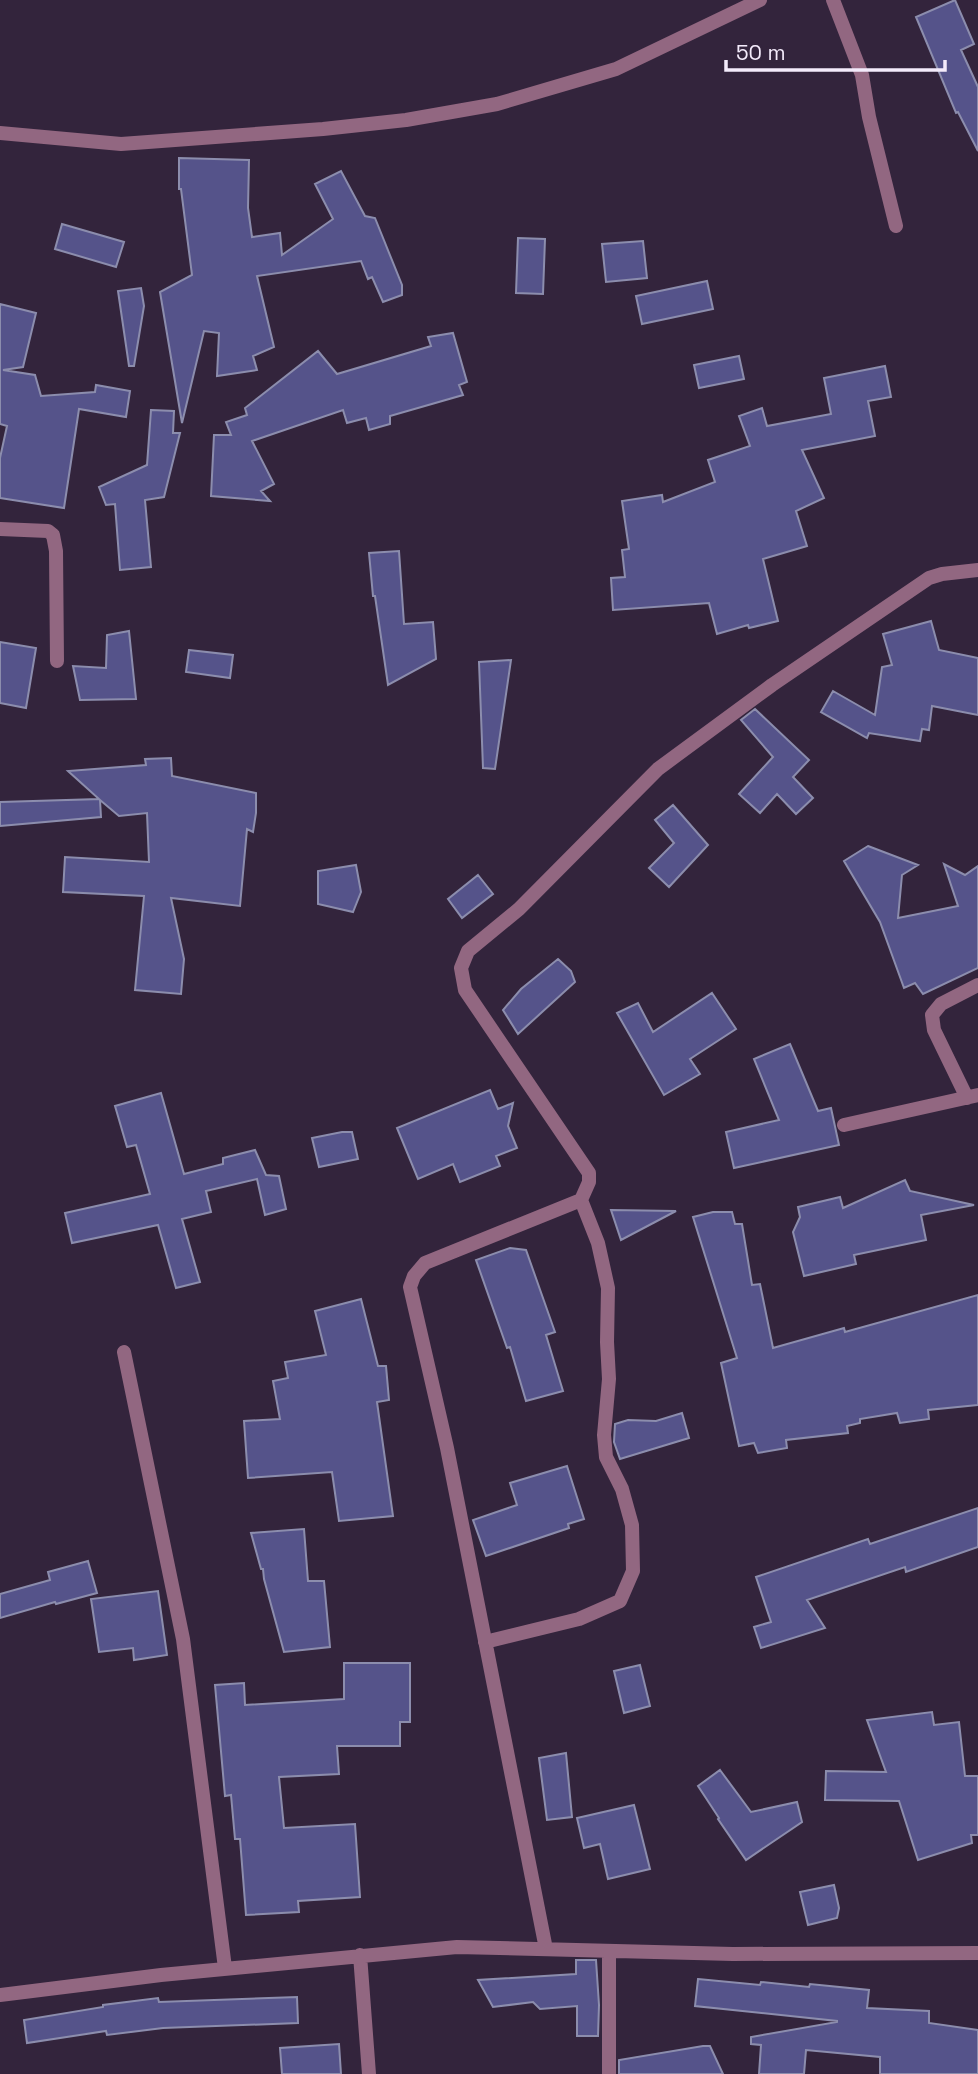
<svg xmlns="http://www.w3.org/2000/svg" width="978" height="2074" viewBox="0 0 978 2074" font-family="'Space Grotesk',sans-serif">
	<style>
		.building { fill: #55538a; stroke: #8c8dad; stroke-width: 2 }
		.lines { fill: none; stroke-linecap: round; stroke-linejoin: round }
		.street { stroke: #926781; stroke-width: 14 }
	</style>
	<rect width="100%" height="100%" fill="#33243c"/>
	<path class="building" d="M 955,0 L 974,44 L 961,50 L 978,87 L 978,151 L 958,112 L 956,113 L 916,17 Z
		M 179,158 L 249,160 L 248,208 L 252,237 L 280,233 L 282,255 L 333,219 L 315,184 L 341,171 L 365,216 L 375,218 L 402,285 L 402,295 L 383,302 L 372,277 L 368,279 L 361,261 L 257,276 L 274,347 L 253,356 L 257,370 L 217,376 L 219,333 L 204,331 L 182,423 L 160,292 L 192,275 L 181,189 L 179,189 Z
		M 62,224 L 124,242 L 116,267 L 55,249 Z
		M 518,238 L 545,239 L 543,294 L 516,293 Z
		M 643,241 L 647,278 L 606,282 L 602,244 Z
		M 707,281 L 713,309 L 642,324 L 636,296 Z
		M 141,288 L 144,306 L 134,366 L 129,366 L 118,291 Z
		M 0,304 L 36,313 L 23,367 L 3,370 L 35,375 L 41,396 L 95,392 L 96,385 L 130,391 L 126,417 L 79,409 L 64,508 L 0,498 L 0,458 L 7,426 L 0,424 Z
		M 453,333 L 467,382 L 459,385 L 463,395 L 390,416 L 390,424 L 369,430 L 366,418 L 347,423 L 343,410 L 252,441 L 274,484 L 261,491 L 270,501 L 211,496 L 214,435 L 231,435 L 226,422 L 247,415 L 245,408 L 318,351 L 337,374 L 431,346 L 428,337 Z
		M 739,356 L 744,379 L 699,388 L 694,365 Z
		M 885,366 L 891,397 L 868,401 L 875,436 L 802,450 L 824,498 L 796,511 L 807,546 L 763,559 L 778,621 L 749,628 L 748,625 L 717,634 L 709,603 L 613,610 L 611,578 L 625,577 L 622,550 L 629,549 L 622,501 L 662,495 L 663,502 L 715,482 L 708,460 L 750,446 L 739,416 L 762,408 L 767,426 L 831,414 L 824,378 Z
		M 151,410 L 174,411 L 173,433 L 180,433 L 164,497 L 145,500 L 151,567 L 120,570 L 115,504 L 106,505 L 99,487 L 147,465 Z
		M 399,551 L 404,624 L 433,622 L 436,659 L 388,685 L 375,596 L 373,596 L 369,553 Z
		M 931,621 L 939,650 L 978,658 L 978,715 L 932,706 L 929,730 L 922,729 L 920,741 L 869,733 L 867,738 L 821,712 L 833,691 L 875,715 L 882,667 L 892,665 L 883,634 Z
		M 129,631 L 136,699 L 80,700 L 73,666 L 106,668 L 107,635 Z
		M 0,642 L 36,648 L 26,708 L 0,703 Z
		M 189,650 L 233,655 L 230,678 L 186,672 Z
		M 511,660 L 495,769 L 483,768 L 479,662 Z
		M 755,709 L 809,760 L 793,777 L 813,798 L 796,814 L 777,794 L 760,813 L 739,794 L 773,757 L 741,720 Z
		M 171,758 L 172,776 L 256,793 L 256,813 L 253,832 L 247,829 L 240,906 L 171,898 L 184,959 L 181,994 L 135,990 L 144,896 L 63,892 L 65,857 L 149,862 L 147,813 L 119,816 L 100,800 L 101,817 L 0,826 L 0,802 L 99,799 L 68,771 L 146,765 L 145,759 Z
		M 673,805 L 708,845 L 669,887 L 649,868 L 674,843 L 655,820 Z
		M 868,846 L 918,865 L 902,875 L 898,918 L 958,906 L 944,864 L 965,875 L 978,866 L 978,968 L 923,994 L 915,983 L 904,988 L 880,922 L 844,861 Z
		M 356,865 L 361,892 L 353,912 L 318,904 L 318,871 Z
		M 478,875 L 493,894 L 462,918 L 448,899 Z
		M 558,959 L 571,971 L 575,982 L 518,1034 L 503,1010 L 521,989 Z
		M 712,993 L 736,1029 L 690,1059 L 700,1074 L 664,1095 L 617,1013 L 638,1003 L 653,1032 Z
		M 790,1044 L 818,1111 L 831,1108 L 839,1145 L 734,1168 L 726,1132 L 779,1120 L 754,1059 Z
		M 490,1090 L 498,1109 L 513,1103 L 508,1126 L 517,1148 L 496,1156 L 500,1166 L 460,1182 L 453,1164 L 418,1179 L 397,1128 Z
		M 161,1093 L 184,1174 L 223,1164 L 223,1158 L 255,1150 L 266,1175 L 279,1176 L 286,1209 L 265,1215 L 257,1179 L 206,1191 L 211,1212 L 182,1219 L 200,1282 L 176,1288 L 158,1225 L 72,1243 L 65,1213 L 150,1194 L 136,1145 L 127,1147 L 115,1106 Z
		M 342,1132 L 352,1132 L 358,1159 L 319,1167 L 312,1138 Z
		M 905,1180 L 910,1191 L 974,1205 L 921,1215 L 926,1240 L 854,1255 L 856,1264 L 804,1276 L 793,1232 L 800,1217 L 798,1207 L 840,1197 L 843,1208 Z
		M 611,1210 L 676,1211 L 621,1240 Z
		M 713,1212 L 732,1212 L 735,1224 L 742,1224 L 752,1285 L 760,1284 L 773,1348 L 844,1328 L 845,1332 L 978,1295 L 978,1405 L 928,1410 L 929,1419 L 900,1423 L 897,1413 L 860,1419 L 860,1423 L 847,1426 L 848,1433 L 786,1440 L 787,1448 L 758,1453 L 754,1443 L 739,1446 L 721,1363 L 737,1358 L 693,1217 Z
		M 510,1248 L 526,1250 L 555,1332 L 546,1335 L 563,1391 L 526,1401 L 510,1347 L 507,1348 L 476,1260 Z
		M 361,1299 L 378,1366 L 386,1366 L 389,1400 L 377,1402 L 393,1516 L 339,1521 L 332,1472 L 248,1478 L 244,1421 L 280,1419 L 273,1381 L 288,1378 L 285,1362 L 326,1355 L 315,1311 Z
		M 682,1413 L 689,1438 L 620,1459 L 614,1442 L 615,1424 L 628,1420 L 656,1421 Z
		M 567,1466 L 584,1519 L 568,1524 L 569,1528 L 486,1556 L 473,1520 L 517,1505 L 510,1483 Z
		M 978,1508 L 978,1547 L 906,1572 L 905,1567 L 807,1600 L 825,1628 L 761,1648 L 754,1627 L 771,1622 L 756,1577 L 868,1539 L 870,1544 Z
		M 304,1529 L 308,1581 L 324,1581 L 330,1647 L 284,1652 L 264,1579 L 263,1569 L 261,1569 L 251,1533 Z
		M 88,1561 L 97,1593 L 56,1604 L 55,1602 L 0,1618 L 0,1594 L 50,1580 L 48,1572 Z
		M 158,1591 L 167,1655 L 134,1660 L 133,1648 L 99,1652 L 91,1599 Z
		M 344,1663 L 410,1663 L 410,1722 L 400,1722 L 400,1746 L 337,1746 L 339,1774 L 279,1777 L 284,1828 L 355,1824 L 360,1897 L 298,1901 L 299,1912 L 246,1915 L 240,1839 L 235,1839 L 231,1795 L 225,1796 L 215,1685 L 244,1683 L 245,1705 L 344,1699 Z
		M 640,1665 L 650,1706 L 624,1713 L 614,1671 Z
		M 932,1712 L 934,1725 L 959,1722 L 965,1776 L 978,1776 L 978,1835 L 971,1835 L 972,1843 L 918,1860 L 899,1801 L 825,1800 L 826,1771 L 886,1772 L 867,1720 Z
		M 566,1753 L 572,1817 L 547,1820 L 539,1758 Z
		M 720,1770 L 751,1812 L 797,1802 L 802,1822 L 746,1860 L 718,1819 L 719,1818 L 698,1786 Z
		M 634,1805 L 650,1869 L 608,1879 L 600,1844 L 584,1848 L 577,1818 Z
		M 834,1885 L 839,1908 L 837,1918 L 808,1925 L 800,1892 Z
		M 576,1960 L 596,1960 L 599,2005 L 598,2036 L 577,2036 L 577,2006 L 540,2009 L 533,2002 L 493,2007 L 478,1980 L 576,1974 Z
		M 698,1979 L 760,1985 L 761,1982 L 809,1987 L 810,1984 L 869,1990 L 867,2008 L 929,2011 L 929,2023 L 978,2030 L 978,2074 L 880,2074 L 880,2057 L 806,2050 L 804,2074 L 759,2074 L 761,2045 L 751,2044 L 751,2037 L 837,2022 L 837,2021 L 695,2006 Z
		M 297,1997 L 298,2023 L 163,2028 L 107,2035 L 106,2031 L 27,2043 L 24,2020 L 103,2007 L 103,2005 L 158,1998 L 159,2002 Z
		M 339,2044 L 341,2074 L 282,2074 L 280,2048 Z
		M 703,2046 L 710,2046 L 723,2074 L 619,2074 L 619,2060 Z"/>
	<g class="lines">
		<path class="street" d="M 833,0 L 862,75 L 869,117 L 896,226
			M 0,133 L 121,144 L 323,129 L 406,120 L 497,104 L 616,69 L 760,0
			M 0,529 L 48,531 L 53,535 L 56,551 L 57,661
			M 967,1098 L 934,1030 L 932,1015 L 941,1004 L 978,985
			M 844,1125 L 978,1095
			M 124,1352 L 183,1639 L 225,1968
			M 485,1642 L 579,1619 L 620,1601 L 633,1571 L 632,1525 L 622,1489 L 606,1457 L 604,1435 L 609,1379 L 607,1342 L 608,1288 L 598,1243 L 581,1200
			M 546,1949 L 447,1448 L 410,1287 L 414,1276 L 425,1263 L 581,1200 L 589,1182 L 589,1173 L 465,990 L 461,968 L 468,951 L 519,909 L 658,769 L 772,685 L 929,578 L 942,574 L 978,570
			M 360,1955 L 369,2074
			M 0,1995 L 161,1975 L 457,1947 L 733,1954 L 978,1953
			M 609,2074 L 609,1951"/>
	</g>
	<path d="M726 60v10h219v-10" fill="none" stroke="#f4ebfb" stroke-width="3.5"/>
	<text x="736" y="60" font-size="21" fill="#f4ebfb" stroke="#33243c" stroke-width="5" paint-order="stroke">50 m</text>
</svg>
